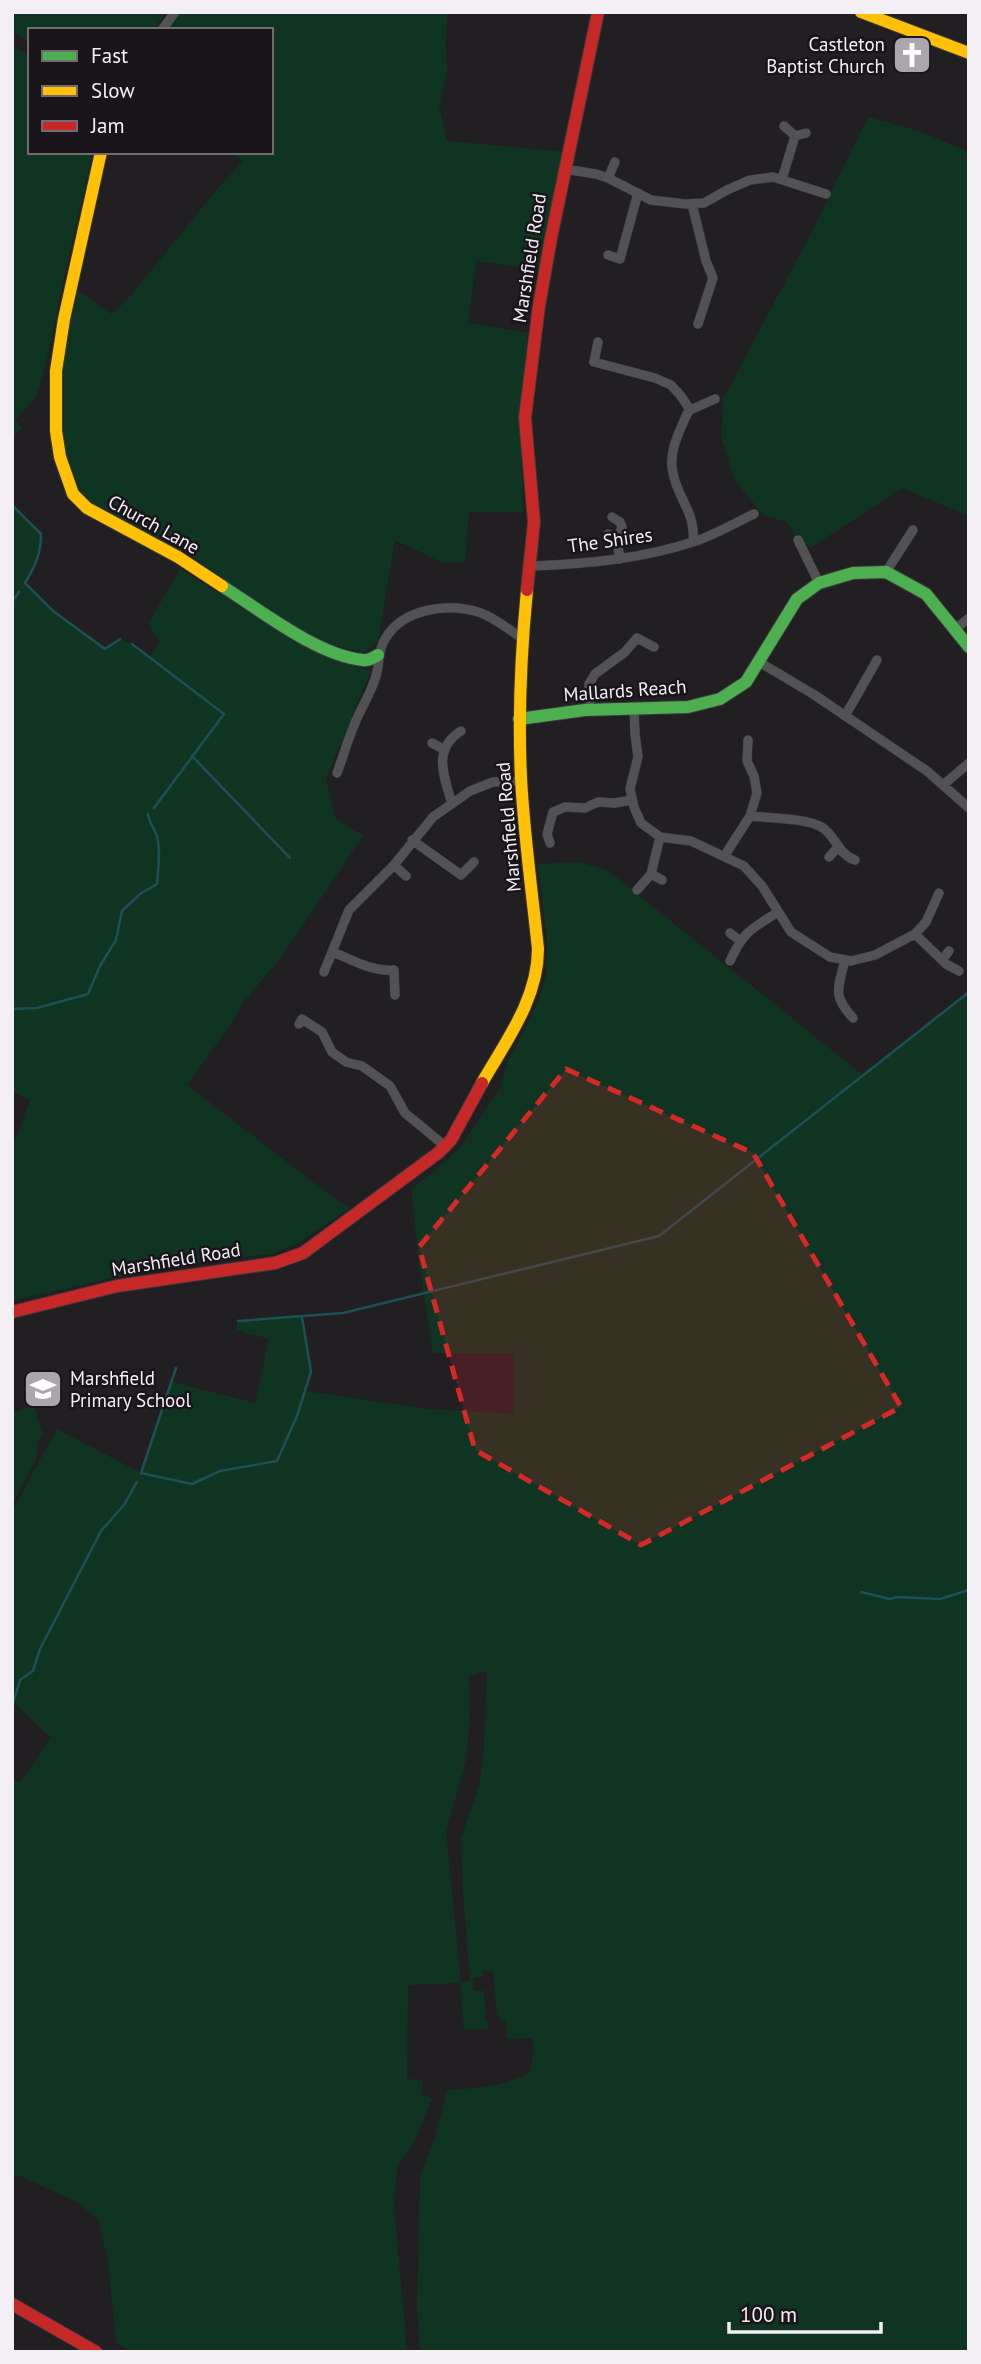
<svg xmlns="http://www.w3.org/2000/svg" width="981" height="2364" viewBox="0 0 981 2364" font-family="'PT Sans',sans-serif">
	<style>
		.green { fill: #103422; fill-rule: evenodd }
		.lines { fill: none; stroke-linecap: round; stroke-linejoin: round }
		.stream { stroke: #1d5055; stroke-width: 2.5 }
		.street-casing { stroke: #3b393b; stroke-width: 10 }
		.fast-casing { stroke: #3b393b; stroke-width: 14 }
		.slow-casing { stroke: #3b393b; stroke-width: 14 }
		.jam-casing { stroke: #3b393b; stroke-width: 14 }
		.street { stroke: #525153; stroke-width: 9 }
		.fast { stroke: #4caf50; stroke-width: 12 }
		.slow { stroke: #ffc107; stroke-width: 12 }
		.jam { stroke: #c62828; stroke-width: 12 }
		.marked { fill: #d62828; fill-opacity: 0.2; stroke: #d62828; stroke-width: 5; stroke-dasharray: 14 9; stroke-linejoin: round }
		.labels { text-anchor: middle; stroke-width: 5; stroke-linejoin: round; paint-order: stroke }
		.poi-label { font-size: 19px; fill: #f3eff4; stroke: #1a141b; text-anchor: end }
		.street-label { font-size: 19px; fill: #f3eff4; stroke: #1a141b }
	</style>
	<rect width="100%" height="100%" fill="#221f23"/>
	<path class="green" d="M 12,12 L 167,12 L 153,30 L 30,30 L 30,41 L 12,32 Z
		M 181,12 L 447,12 L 446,48 L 447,73 L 439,106 L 447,141 L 568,152 L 546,271 L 476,261 L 468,323 L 528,333 L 520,418 L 523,512 L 469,512 L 465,562 L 443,563 L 395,540 L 378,641 L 365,652 C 315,647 253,600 212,571 C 203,565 195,557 186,552 C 154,535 116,524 88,500 C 81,494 73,482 70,474 C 50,424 63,342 78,291 L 112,314 L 128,299 L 219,187 L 243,161 L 229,152 L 271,152 L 271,30 L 167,30 Z
		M 12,46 L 30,55 L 30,152 L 93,152 L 65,273 L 47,359 L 36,398 L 16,419 L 22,429 L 12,437 Z
		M 868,117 L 919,131 L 969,152 L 969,516 L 902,488 L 812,547 L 798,540 L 787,522 L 763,515 L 734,479 L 721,436 L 723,399 L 808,239 Z
		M 12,505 L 41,534 C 41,553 35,567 25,583 L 53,611 L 105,649 L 120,639 L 132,644 L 150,657 L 160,640 L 154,636 L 149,622 L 180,569 L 297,643 L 337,661 L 371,671 L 326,779 L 335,818 L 363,836 L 282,956 L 243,1003 L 228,1028 L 187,1085 L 331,1196 L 350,1208 L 297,1244 L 271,1254 L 206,1261 L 133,1273 L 12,1301 L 12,1150 L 30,1100 L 12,1091 Z
		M 579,862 L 607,870 L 863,1075 L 969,992 L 969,2352 L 420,2352 L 417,2308 L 420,2176 L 435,2137 L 447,2090 C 481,2088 499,2088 530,2072 L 534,2050 L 532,2038 L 507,2039 L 506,2021 L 500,2021 L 499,2015 L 497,2015 L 493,1971 L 483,1971 L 483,1977 L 473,1978 L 474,1991 L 484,1991 L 486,2022 L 488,2022 L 489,2029 L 464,2030 L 460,1983 L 408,1985 L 407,2079 L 423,2080 L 421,2094 L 432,2098 L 416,2139 L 397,2168 L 394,2205 L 407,2352 L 132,2352 L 116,2342 L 108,2262 L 98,2219 L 77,2202 L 18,2175 L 12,2175 L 12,1780 L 21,1782 L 51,1738 L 14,1703 L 12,1706 L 12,1511 L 57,1429 L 141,1473 L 172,1382 L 255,1403 L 269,1339 L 236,1330 L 238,1321 L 302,1317 L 311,1372 L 305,1391 L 428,1409 L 513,1414 L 513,1353 L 433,1353 L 419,1263 L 411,1189 L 446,1161 L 462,1145 L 500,1088 L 508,1061 L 537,1005 L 546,974 L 547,940 L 538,864 ZM 487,1671 L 484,1746 L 480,1783 L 461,1838 L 463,1893 L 470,1980 L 461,1983 L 446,1831 L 466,1761 L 470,1719 L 469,1676 Z
		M 34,1406 L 43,1436 L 39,1438 L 36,1460 L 12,1505 L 12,1412 Z"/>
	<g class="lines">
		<path class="stream" d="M 12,505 L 41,534 C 41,553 35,567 25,583 L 53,611 L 105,649 L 120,639
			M 12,602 L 19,592
			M 132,644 L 224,714 L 154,808
			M 192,756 L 290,858
			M 12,1009 L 37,1008 L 88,994 L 100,966 L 116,940 L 122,911 L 140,894 L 157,884 C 158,868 161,851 157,836 C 154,828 149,823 148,814
			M 238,1321 L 343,1313 L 659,1236 L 969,992
			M 176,1368 L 141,1473 L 192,1484 L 220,1471 L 277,1461 L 297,1416 L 311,1372 L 302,1317
			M 861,1592 L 890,1599 L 897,1597 L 940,1599 L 969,1590
			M 12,1706 L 20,1680 L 33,1671 L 40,1649 L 101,1531 L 124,1505 L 137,1482"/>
		<g class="street-casing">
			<path id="street" d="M 162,30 L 175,12
				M 784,126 L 795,136 L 806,133
				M 564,169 L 596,174 L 608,178 L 651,200 L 685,204 L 704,203 L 727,190 L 750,180 L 773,177 L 826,194
				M 608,178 L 615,162
				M 782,179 L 795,136
				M 692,204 L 706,261 L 713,278 L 698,324
				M 608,255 L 620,259 L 638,193
				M 598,342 L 594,362 L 655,378 L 671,385 L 681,396 L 690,410
				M 612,517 L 620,522 L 622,527 L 617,541 L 620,559
				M 608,534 L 618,539
				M 798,540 L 819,583
				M 693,542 C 696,512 678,500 673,473 C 668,453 679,432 687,414 L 690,410 L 715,399
				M 531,566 C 586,564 642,559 696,541 C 716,534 735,523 754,514
				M 886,572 L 913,530
				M 954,630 L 969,618
				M 759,662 L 813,694 L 927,771 L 969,808
				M 634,708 L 635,734 L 638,757 L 630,789 L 634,807 L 641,823 L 660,837 L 691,841 L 744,866 L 762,886 L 791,932 L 830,957 L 851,961 L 875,955 L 915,934 L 946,964 L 959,971
				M 590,710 L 589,684 L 595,674 L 625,652 L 637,638 L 654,647
				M 845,716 L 877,660
				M 432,743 L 445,750
				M 337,773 C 343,757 348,739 355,723 C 361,708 370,695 375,679 C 380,666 377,652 385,639 C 403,608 449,602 481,613 C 495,618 509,630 522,638
				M 943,785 L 969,763
				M 452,804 C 444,776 432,749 461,731
				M 750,816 C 769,818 808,818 823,828 C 836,837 839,855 855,860
				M 412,840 L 461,875 L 474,862
				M 550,843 L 547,834 L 553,812 L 565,807 L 585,808 L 598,802 L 615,803 L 632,800
				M 725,855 L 750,816 L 757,793 L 754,776 L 747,761 L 748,740
				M 829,857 L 838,847
				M 394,865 L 406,876
				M 651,874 L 662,880
				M 637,890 L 651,874 L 660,837
				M 730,933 L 739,940
				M 915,934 L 926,922 L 939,893
				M 333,952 C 353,960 372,972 394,970 L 395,995
				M 845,960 C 838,989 832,995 853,1018
				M 942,960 L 949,951
				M 730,961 C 743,932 751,929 778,912
				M 324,972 L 349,910 L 394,865 L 433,817 L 470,791 L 493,782 L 521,781
				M 299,1024 L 302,1019 L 322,1032 L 332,1052 L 346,1062 L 362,1066 L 390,1086 L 405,1113 L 445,1146"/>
		</g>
		<g class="fast-casing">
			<path id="fast" d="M 222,586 C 260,610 318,656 363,660 C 368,661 373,658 378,655
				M 519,719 L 585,710 L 688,707 L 720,699 L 746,682 L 797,599 L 819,583 L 853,573 L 886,572 L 926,594 L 969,647"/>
		</g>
		<g class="slow-casing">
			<path id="slow" d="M 861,12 L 969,53
				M 101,152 L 64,319 L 56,371 L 56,431 L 60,457 L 73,494 L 87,508 L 178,557 L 222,586
				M 482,1083 C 506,1041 538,999 538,949 C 532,892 524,835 521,778 C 518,715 521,652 527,590"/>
		</g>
		<g class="jam-casing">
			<path id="jam" d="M 527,590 L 534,522 L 525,418 L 539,306 L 551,238 L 598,12
				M 12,1312 L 117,1286 L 275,1263 L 303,1253 L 438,1153 L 451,1140 L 482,1083
				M 12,2304 L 96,2352"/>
		</g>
		<use href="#street" class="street"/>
		<use href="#fast" class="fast"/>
		<use href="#slow" class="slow"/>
		<use href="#jam" class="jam"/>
	</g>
	<path class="marked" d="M 566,1069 L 753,1153 L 901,1407 L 641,1545 L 475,1450 L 419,1247 Z"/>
	<defs>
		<g id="church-square" transform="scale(2.0125)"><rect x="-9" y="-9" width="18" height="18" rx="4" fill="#aaa6ab" stroke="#1a141b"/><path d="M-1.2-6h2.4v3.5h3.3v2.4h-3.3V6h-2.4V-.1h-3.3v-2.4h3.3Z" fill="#fff"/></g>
		<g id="school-square" transform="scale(2.0125)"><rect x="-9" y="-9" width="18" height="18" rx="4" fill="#aaa6ab" stroke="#1a141b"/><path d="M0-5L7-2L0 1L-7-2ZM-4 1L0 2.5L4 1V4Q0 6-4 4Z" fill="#fff"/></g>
	</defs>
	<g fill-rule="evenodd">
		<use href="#church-square" x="912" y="55"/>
		<use href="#school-square" x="43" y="1389"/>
	</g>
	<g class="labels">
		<g class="poi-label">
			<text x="885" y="51">Castleton<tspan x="885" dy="22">Baptist Church</tspan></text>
			<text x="70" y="1385" text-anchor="start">Marshfield<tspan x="70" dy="22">Primary School</tspan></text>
		</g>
		<g class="street-label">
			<text transform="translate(529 258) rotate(-81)" y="7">Marshfield Road</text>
			<text transform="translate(154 524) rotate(29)" y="7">Church Lane</text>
			<text transform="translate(610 540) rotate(-8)" y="7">The Shires</text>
			<text transform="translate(625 690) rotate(-4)" y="7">Mallards Reach</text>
			<text transform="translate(508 827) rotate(-95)" y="7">Marshfield Road</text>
			<text transform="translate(176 1259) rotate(-9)" y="7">Marshfield Road</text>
		</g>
	</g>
	<rect width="981" height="2364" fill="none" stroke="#f3eff4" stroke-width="28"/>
	<rect x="28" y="28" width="245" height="126" fill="#1a141b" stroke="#716c72" stroke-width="2"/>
	<rect x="42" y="51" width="35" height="10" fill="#4caf50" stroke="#716c72" stroke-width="2"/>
	<text x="91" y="63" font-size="21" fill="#f3eff4">Fast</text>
	<rect x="42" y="86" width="35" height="10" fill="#ffc107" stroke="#716c72" stroke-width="2"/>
	<text x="91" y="98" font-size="21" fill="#f3eff4">Slow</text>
	<rect x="42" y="121" width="35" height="10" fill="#c62828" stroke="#716c72" stroke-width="2"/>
	<text x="91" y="133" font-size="21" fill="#f3eff4">Jam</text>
	<path d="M729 2322v10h152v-10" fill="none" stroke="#f3eff4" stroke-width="3.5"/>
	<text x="740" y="2322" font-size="21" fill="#f3eff4" stroke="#1a141b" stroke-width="5" paint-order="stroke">100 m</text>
</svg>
